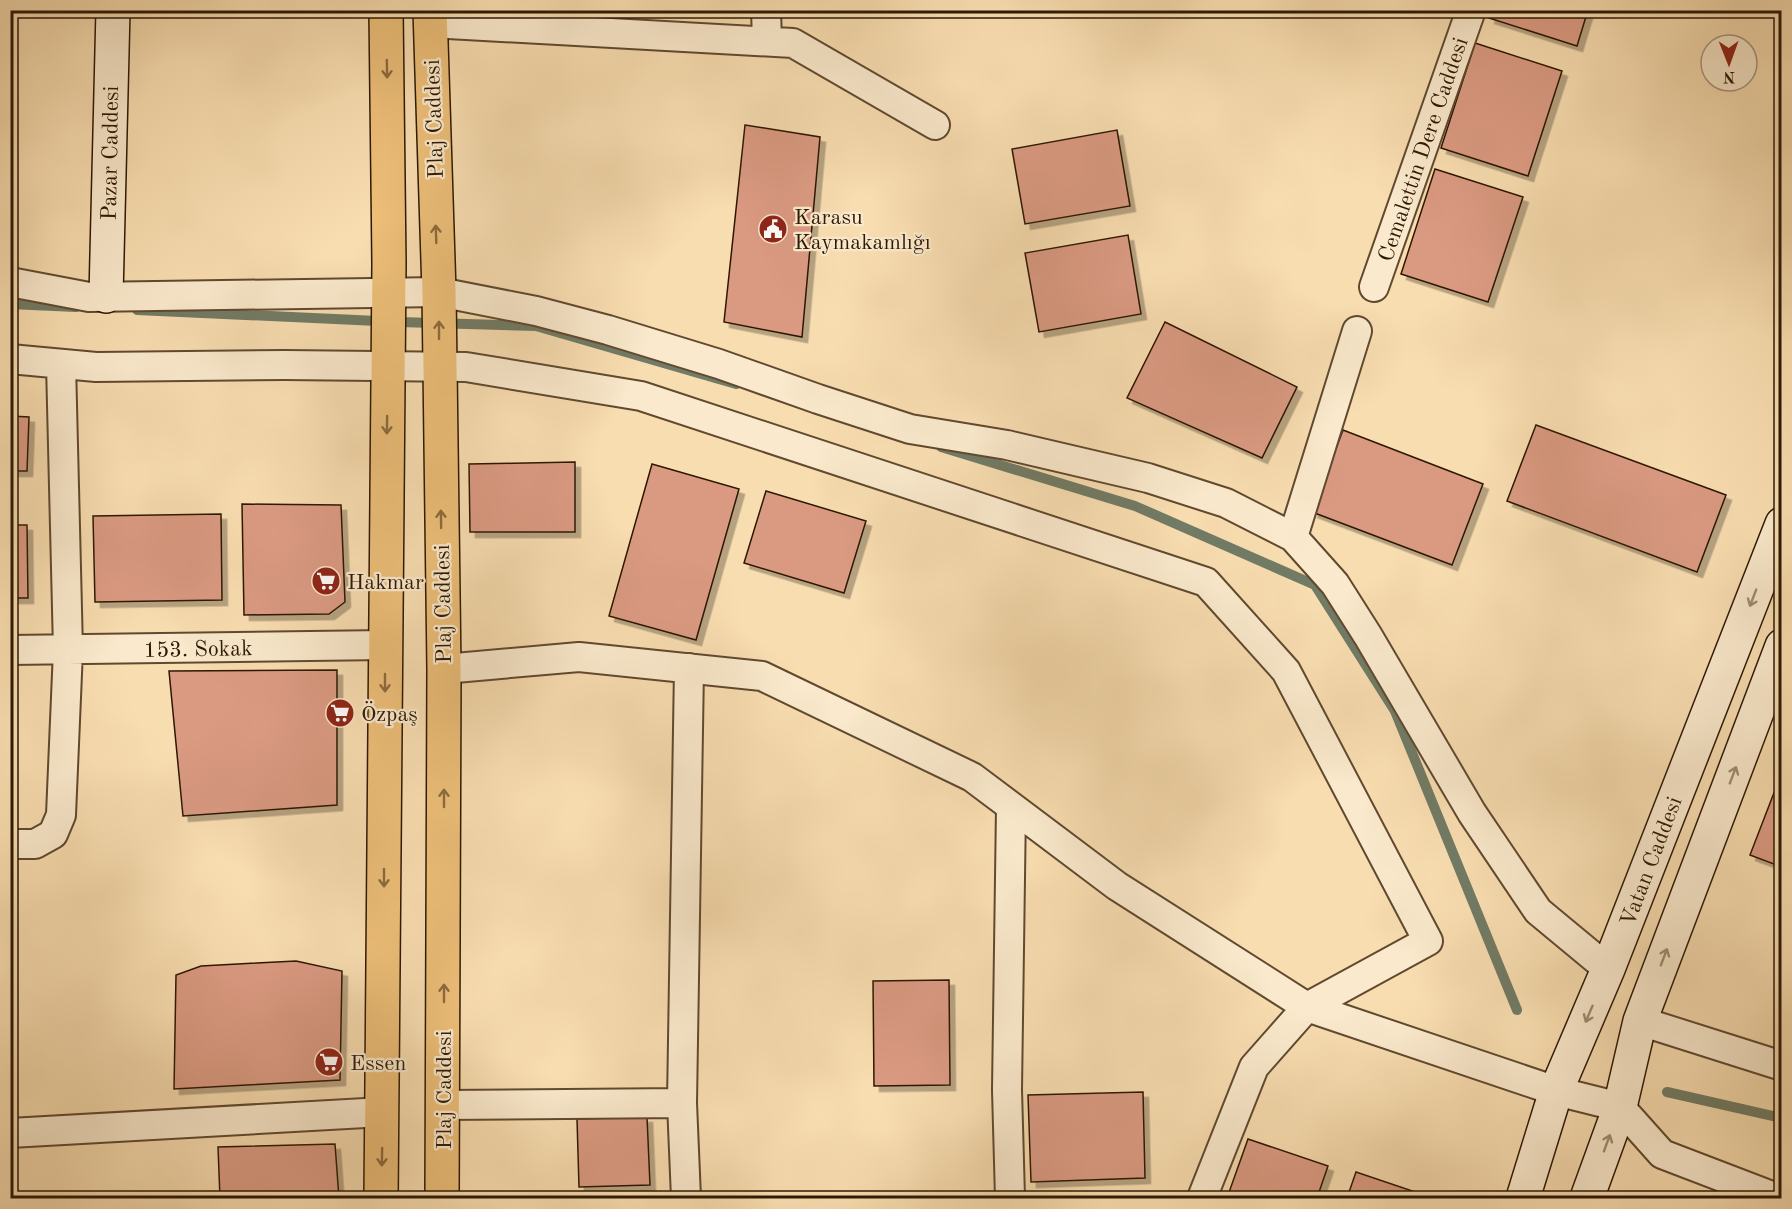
<svg xmlns="http://www.w3.org/2000/svg" width="1792" height="1209" viewBox="0 0 1792 1209" font-family="'Old Standard TT',serif">
	<style>
		.lines { fill: none; stroke-linecap: round; stroke-linejoin: round }
		.stream { stroke: #717b65; stroke-width: 10 }
		.building { fill: #da9a82; stroke: #2d1804; stroke-width: 1.5; filter: url(#shadow) }
		.street-casing { stroke: #60492f; stroke-width: 32 }
		.secondary-casing { stroke: #2d1804; stroke-width: 36 }
		.primary-casing { stroke: #2d1804; stroke-width: 36 }
		.street { stroke: #fae9cc; stroke-width: 28 }
		.secondary { stroke: #fae9cc; stroke-width: 33 }
		.primary { stroke: #ecbe78; stroke-width: 33 }
		.oneway { stroke: #8c6b3e }
		.oneway2 { stroke: #9e8b72 }
		.labels { text-anchor: middle; stroke-width: 4.5; stroke-linejoin: round; paint-order: stroke }
		.street-label { font-size: 22px; fill: #2d1804; stroke: #fae9cc }
		.poi-label { font-size: 22px; fill: #2d1804; stroke: #fae9cc; text-anchor: start }
	</style>
	<defs>
		<filter id="shadow"><feDropShadow dx="5.5" dy="5.5" stdDeviation="0" flood-color="#0004"/></filter>
	</defs>
	<rect width="100%" height="100%" fill="#f8ddb0"/>
	<filter id="stains"><feTurbulence type="fractalNoise" baseFrequency=".00333" numOctaves="4"/><feColorMatrix values="0 0 0 0 .2 0 0 0 0 .09 0 0 0 0 .02 0 0 0 .5 -.17"/></filter>
	<radialGradient id="worn" r=".72"><stop offset=".6" stop-color="#630" stop-opacity="0"/><stop offset="1" stop-color="#630" stop-opacity=".3"/></radialGradient>
	<g class="lines">
		<path class="stream" d="M 10,304 L 76,307
			M 137,310 L 399,322 L 536,326 L 736,384
			M 941,447 L 1135,506 L 1315,585 L 1395,711 L 1517,1010
			M 1667,1092 L 1782,1118"/>
	</g>
	<path class="building" d="M 1492,10 L 1588,10 L 1577,46 L 1489,18 Z
		M 1475,43 L 1562,71 L 1528,176 L 1441,148 Z
		M 745,125 L 820,137 L 802,337 L 724,322 Z
		M 1117,130 L 1130,206 L 1025,224 L 1012,149 Z
		M 1435,169 L 1523,197 L 1488,302 L 1401,274 Z
		M 1128,235 L 1141,314 L 1039,332 L 1025,253 Z
		M 1165,322 L 1297,387 L 1262,458 L 1127,398 Z
		M 10,416 L 29,417 L 27,471 L 10,471 Z
		M 1536,425 L 1726,495 L 1697,572 L 1507,501 Z
		M 1343,430 L 1483,484 L 1452,565 L 1312,512 Z
		M 575,462 L 575,532 L 470,532 L 469,464 Z
		M 652,464 L 739,489 L 696,640 L 609,616 Z
		M 766,491 L 866,521 L 844,593 L 744,563 Z
		M 242,504 L 341,505 L 345,602 L 329,614 L 244,615 Z
		M 221,514 L 222,600 L 95,602 L 93,516 Z
		M 10,525 L 27,525 L 28,598 L 10,598 Z
		M 337,670 L 337,805 L 183,816 L 169,671 Z
		M 1782,772 L 1782,867 L 1750,855 Z
		M 296,961 L 342,971 L 340,1080 L 174,1089 L 176,975 L 201,966 Z
		M 949,980 L 950,1085 L 874,1086 L 873,981 Z
		M 1143,1092 L 1145,1178 L 1031,1182 L 1028,1095 Z
		M 647,1117 L 650,1185 L 579,1187 L 577,1119 Z
		M 1248,1139 L 1328,1166 L 1317,1198 L 1227,1198 Z
		M 335,1144 L 339,1198 L 220,1198 L 218,1147 Z
		M 1356,1172 L 1433,1198 L 1347,1198 Z"/>
	<g class="lines">
		<g class="street-casing">
			<path id="street" d="M 766,10 L 767,41
				M 430,23 L 793,43 L 935,125
				M 10,282 L 89,297 L 439,292 L 536,311 L 608,330 L 719,364 L 818,399 L 910,429 L 1007,445 L 1148,478 L 1226,503 L 1293,537 L 1335,584 L 1368,636 L 1472,813 L 1538,911 L 1608,969
				M 1374,287 L 1471,10
				M 10,359 L 96,367 L 285,365 L 466,367 L 641,396 L 1206,582 L 1286,671 L 1428,941 L 1307,1007 L 1254,1067 L 1202,1198
				M 1293,537 L 1357,331
				M 10,650 L 385,645
				M 444,669 L 579,657 L 762,676 L 972,777 L 1117,886 L 1307,1007 L 1556,1091 L 1620,1107 L 1662,1154 L 1777,1198
				M 10,844 L 35,844 L 53,834 L 61,815 L 68,650 L 61,364
				M 1640,1021 L 1782,1066
				M 444,1105 L 682,1103
				M 10,1133 L 383,1112
				M 686,1198 L 682,1103 L 689,668
				M 1010,1198 L 1007,1090 L 1011,807"/>
		</g>
		<g class="secondary-casing">
			<path id="secondary" d="M 106,296 L 113,10
				M 1523,1198 L 1556,1091 L 1608,969 L 1782,524
				M 1587,1198 L 1620,1107 L 1640,1021 L 1782,646"/>
		</g>
		<g class="primary-casing">
			<path id="primary" d="M 430,10 L 439,292 L 444,669 L 442,1198
				M 381,1198 L 389,264 L 386,10"/>
		</g>
		<use href="#street" class="street"/>
		<use href="#secondary" class="secondary"/>
		<use href="#primary" class="primary"/>
	</g>
	<defs><path id="oneway-shaft" d="M-6 0H5M1.5-3L5.5 0L1.5 3" fill="none" stroke-width="1.6" stroke-linecap="round" stroke-linejoin="round" transform="scale(1.5)"/></defs>
	<g class="oneway">
		<use href="#oneway-shaft" transform="translate(387 69) rotate(89)"/>
		<use href="#oneway-shaft" transform="translate(436 234) rotate(-92)"/>
		<use href="#oneway-shaft" transform="translate(439 330) rotate(-90)"/>
		<use href="#oneway-shaft" transform="translate(387 425) rotate(91)"/>
		<use href="#oneway-shaft" transform="translate(441 519) rotate(-91)"/>
		<use href="#oneway-shaft" transform="translate(385 683) rotate(90)"/>
		<use href="#oneway-shaft" transform="translate(444 798) rotate(-90)"/>
		<use href="#oneway-shaft" transform="translate(384 878) rotate(90)"/>
		<use href="#oneway-shaft" transform="translate(444 993) rotate(-90)"/>
		<use href="#oneway-shaft" transform="translate(382 1157) rotate(91)"/>
	</g>
	<g class="oneway2">
		<use href="#oneway-shaft" transform="translate(1753 598) rotate(111)"/>
		<use href="#oneway-shaft" transform="translate(1733 775) rotate(-69)"/>
		<use href="#oneway-shaft" transform="translate(1664 957) rotate(-69)"/>
		<use href="#oneway-shaft" transform="translate(1589 1014) rotate(113)"/>
		<use href="#oneway-shaft" transform="translate(1607 1143) rotate(-70)"/>
	</g>
	<defs>
		<g id="civic-disc" transform="scale(1.5)"><circle r="9.5" fill="#8f2418" stroke="#fae9cc"/><path d="M-.6-6.5H3V-4.5H.6V-3L4-1V1h2V6H-6V1h2V-1L-.6-3ZM-1.2 2.5V6h2.4V2.5Z" fill="#fff"/></g>
		<g id="supermarket-disc" transform="scale(1.5)"><circle r="9.5" fill="#8f2418" stroke="#fae9cc"/><path d="M-6-5.5h2.5l.6 2H6L4.5 2H-2.5L-4.4-4H-6ZM-1.5 3.2a1.3 1.3 0 1 0 .1 0ZM3 3.2a1.3 1.3 0 1 0 .1 0Z" fill="#fff"/></g>
	</defs>
	<g fill-rule="evenodd">
		<use href="#civic-disc" x="773" y="229"/>
		<use href="#supermarket-disc" x="326" y="581"/>
		<use href="#supermarket-disc" x="340" y="713"/>
		<use href="#supermarket-disc" x="329" y="1062"/>
	</g>
	<g class="labels">
		<g class="street-label">
			<text transform="translate(433 119) rotate(-92)" y="8">Plaj Caddesi</text>
			<text transform="translate(1422 149) rotate(-71)" y="8">Cemalettin Dere Caddesi</text>
			<text transform="translate(109 153) rotate(-89)" y="8">Pazar Caddesi</text>
			<text transform="translate(442 604) rotate(-91)" y="8">Plaj Caddesi</text>
			<text transform="translate(198 648) rotate(-1)" y="8">153. Sokak</text>
			<text transform="translate(1650 861) rotate(-69)" y="8">Vatan Caddesi</text>
			<text transform="translate(443 1090) rotate(-90)" y="8">Plaj Caddesi</text>
		</g>
		<g class="poi-label">
			<text x="794" y="224">Karasu<tspan x="794" dy="25">Kaymakamlığı</tspan></text>
			<text x="347" y="589">Hakmar</text>
			<text x="361" y="721">Özpaş</text>
			<text x="350" y="1070">Essen</text>
		</g>
	</g>
	<rect width="1792" height="1209" fill="none" stroke="#f8ddb0" stroke-width="36"/>
	<rect x="12" y="12" width="1768" height="1185" fill="none" stroke="#2d1804" stroke-width="3"/>
	<rect x="18" y="18" width="1756" height="1173" fill="none" stroke="#2d1804" stroke-width="1.5"/>
	<g transform="translate(1729 63) rotate(179)"><circle r="28" fill="#fae9cc" stroke="#a8957c" stroke-width="1.5"/>
	<path d="M0-4.5L10 22L0 15L-10 22Z" fill="#8f2418"/>
	<text y="-9" font-size="16" font-weight="bold" text-anchor="middle" fill="#2d1804">N</text>
	</g>
	<rect width="100%" height="100%" filter="url(#stains)"/>
	<rect width="100%" height="100%" fill="url(#worn)"/>
</svg>
